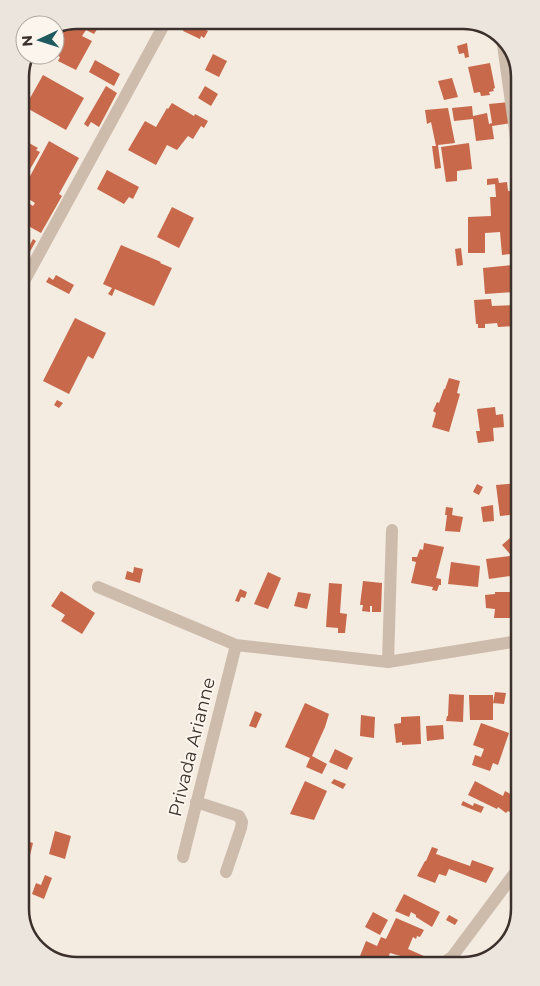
<svg xmlns="http://www.w3.org/2000/svg" width="540" height="986" viewBox="0 0 540 986" font-family="Montserrat,sans-serif">
	<style>
		.building { fill: #c8694b }
		.lines { fill: none; stroke-linecap: round; stroke-linejoin: round }
		.minor { stroke: #cdbbac; stroke-width: 12 }
		.labels { text-anchor: middle; stroke-width: 4; stroke-linejoin: round; paint-order: stroke }
		.street-label { font-size: 18px; fill: #3b302b; stroke: #fbf5ee }
		.rim { fill: none; stroke: #3b302b; stroke-width: 2.5 }
	</style>
	<rect width="100%" height="100%" fill="#f4ebe1"/>
	<path class="building" d="M 77,20 L 87,23 L 88,20 L 103,20 L 94,34 L 86,30 L 82,36 L 92,41 L 76,70 L 58,61 L 60,57 L 55,54 L 55,29 L 67,24 L 69,25 L 71,22 L 74,24 Z
		M 130,20 L 147,20 L 144,27 Z
		M 225,20 L 241,20 L 237,27 Z
		M 188,21 L 208,31 L 204,38 L 201,36 L 200,39 L 183,31 Z
		M 467,43 L 469,57 L 465,58 L 464,53 L 459,54 L 457,46 Z
		M 213,54 L 227,61 L 219,77 L 205,70 Z
		M 95,60 L 120,74 L 114,86 L 89,72 Z
		M 490,63 L 495,88 L 493,89 L 494,91 L 489,92 L 490,95 L 481,96 L 480,92 L 474,93 L 468,67 Z
		M 43,75 L 84,98 L 66,130 L 25,107 Z
		M 452,78 L 458,97 L 444,100 L 438,81 Z
		M 106,86 L 117,93 L 99,127 L 91,122 L 88,127 L 84,124 Z
		M 205,86 L 218,94 L 211,106 L 198,98 Z
		M 509,102 L 512,123 L 492,126 L 494,139 L 476,141 L 473,119 L 454,121 L 452,108 L 472,106 L 473,116 L 487,113 L 489,124 L 492,123 L 489,104 Z
		M 172,103 L 194,116 L 195,114 L 208,121 L 204,128 L 201,126 L 193,139 L 188,136 L 177,150 L 167,145 L 156,165 L 128,150 L 145,121 L 156,127 L 167,108 L 168,109 Z
		M 448,108 L 455,143 L 438,145 L 441,168 L 435,169 L 432,146 L 436,146 L 431,122 L 427,124 L 425,110 Z
		M 20,138 L 38,148 L 36,150 L 40,152 L 29,171 L 26,169 L 24,172 L 21,170 Z
		M 49,141 L 79,158 L 59,194 L 62,196 L 41,233 L 21,222 L 21,206 L 24,200 L 33,206 L 35,203 L 21,194 L 21,193 Z
		M 469,143 L 472,169 L 457,171 L 457,181 L 446,182 L 441,147 Z
		M 107,170 L 139,187 L 133,199 L 129,197 L 124,204 L 97,189 Z
		M 498,178 L 499,183 L 507,182 L 508,191 L 516,190 L 517,253 L 502,255 L 500,232 L 485,233 L 485,253 L 468,253 L 468,217 L 491,216 L 490,197 L 496,197 L 495,184 L 487,185 L 487,179 Z
		M 172,207 L 194,218 L 179,248 L 157,237 Z
		M 33,239 L 36,241 L 24,262 L 21,261 L 21,258 L 23,253 L 25,254 Z
		M 121,245 L 161,262 L 160,263 L 172,268 L 154,306 L 115,289 L 112,296 L 108,294 L 112,288 L 103,284 Z
		M 461,248 L 463,265 L 457,266 L 455,249 Z
		M 512,265 L 514,292 L 485,294 L 483,268 Z
		M 56,275 L 74,285 L 69,294 L 46,282 L 49,277 L 53,280 Z
		M 513,295 L 517,295 L 517,326 L 498,327 L 497,323 L 485,324 L 485,328 L 478,328 L 478,324 L 476,324 L 474,300 L 491,299 L 492,306 L 514,305 Z
		M 75,318 L 106,333 L 93,359 L 88,356 L 69,394 L 43,381 Z
		M 449,378 L 460,381 L 457,393 L 460,394 L 449,432 L 432,427 L 436,413 L 433,411 L 437,402 L 439,403 L 444,389 L 445,389 Z
		M 57,400 L 63,403 L 59,408 L 54,405 Z
		M 517,405 L 517,439 L 511,439 L 510,417 L 513,417 L 513,406 Z
		M 495,407 L 496,415 L 503,414 L 504,427 L 493,428 L 494,441 L 478,443 L 476,431 L 480,431 L 477,409 Z
		M 518,483 L 518,514 L 500,516 L 496,485 Z
		M 477,484 L 483,487 L 479,495 L 473,492 Z
		M 493,505 L 494,521 L 483,522 L 481,507 Z
		M 446,507 L 453,508 L 452,515 L 463,517 L 460,532 L 445,531 L 447,515 L 445,515 Z
		M 518,531 L 518,549 L 511,555 L 502,545 Z
		M 424,543 L 444,547 L 436,578 L 441,579 L 441,585 L 439,585 L 437,591 L 432,590 L 433,587 L 411,583 L 416,562 L 412,561 L 412,557 L 417,557 L 420,549 L 423,550 Z
		M 518,555 L 518,575 L 489,579 L 486,559 Z
		M 451,562 L 480,566 L 478,587 L 448,584 Z
		M 134,567 L 143,569 L 140,583 L 125,579 L 127,571 L 133,573 Z
		M 268,572 L 281,578 L 268,609 L 254,604 Z
		M 363,581 L 382,583 L 381,612 L 372,612 L 372,606 L 370,606 L 370,612 L 362,611 L 363,605 L 360,605 Z
		M 329,583 L 342,584 L 340,613 L 347,614 L 345,633 L 338,633 L 338,628 L 326,627 Z
		M 240,589 L 247,592 L 245,598 L 241,597 L 239,602 L 235,601 Z
		M 61,591 L 95,613 L 82,634 L 61,621 L 65,615 L 51,606 Z
		M 298,592 L 311,594 L 307,609 L 294,606 Z
		M 495,592 L 511,592 L 510,618 L 494,618 L 495,609 L 486,608 L 485,595 L 495,594 Z
		M 495,692 L 506,693 L 504,704 L 493,703 Z
		M 449,694 L 464,695 L 463,722 L 446,721 L 447,716 L 448,716 Z
		M 469,695 L 493,695 L 493,720 L 470,720 Z
		M 305,703 L 329,714 L 325,727 L 312,756 L 327,764 L 322,774 L 306,767 L 310,758 L 285,747 Z
		M 255,711 L 262,714 L 256,728 L 249,726 Z
		M 361,715 L 375,717 L 374,738 L 360,736 Z
		M 420,716 L 421,744 L 402,745 L 402,742 L 396,743 L 394,724 L 401,723 L 401,717 Z
		M 481,723 L 509,733 L 498,765 L 493,763 L 490,771 L 472,765 L 475,755 L 481,757 L 484,749 L 473,745 Z
		M 443,725 L 444,739 L 427,741 L 426,726 Z
		M 335,749 L 353,758 L 347,770 L 329,762 Z
		M 334,779 L 346,784 L 343,789 L 331,783 Z
		M 305,781 L 327,791 L 314,820 L 290,814 Z
		M 475,781 L 503,796 L 505,791 L 519,799 L 519,817 L 508,811 L 506,813 L 498,807 L 497,809 L 468,795 Z
		M 463,801 L 473,806 L 474,803 L 484,807 L 481,813 L 461,805 Z
		M 55,831 L 71,836 L 65,859 L 49,854 Z
		M 24,840 L 33,843 L 26,872 L 24,871 Z
		M 432,847 L 438,849 L 436,854 L 470,866 L 472,860 L 494,868 L 486,883 L 449,869 L 446,876 L 439,874 L 435,883 L 417,876 L 425,861 L 426,861 Z
		M 45,875 L 52,878 L 44,899 L 32,894 L 36,883 L 41,885 Z
		M 404,894 L 440,912 L 432,927 L 416,917 L 416,915 L 411,912 L 409,917 L 395,911 Z
		M 373,912 L 388,920 L 380,935 L 365,927 Z
		M 449,915 L 458,920 L 455,925 L 446,920 Z
		M 396,918 L 424,930 L 420,937 L 417,936 L 416,939 L 413,937 L 408,949 L 424,956 L 418,962 L 411,962 L 403,959 L 404,957 L 390,953 L 386,963 L 361,963 L 358,961 L 366,941 L 377,946 L 381,937 L 386,939 Z"/>
	<g class="lines">
		<path class="minor" d="M 502,38 L 516,138
			M 21,287 L 164,25
			M 98,587 L 236,645 L 388,662 L 519,641
			M 388,662 L 392,530
			M 196,802 L 239,816 L 242,822 L 241,828 L 226,872
			M 183,857 L 236,645
			M 445,962 L 452,957 L 520,866"/>
	</g>
	<g class="labels">
		<g class="street-label">
			<text transform="translate(192 747) rotate(-76)" y="6">Privada Arianne</text>
		</g>
	</g>
	<path d="M0 0H540V986H0ZM77 29H463A48 48 0 0 1 511 77V909A48 48 0 0 1 463 957H77A48 48 0 0 1 29 909V77A48 48 0 0 1 77 29Z" fill="#ece5de" fill-rule="evenodd"/>
	<path class="rim" d="M77 29H463A48 48 0 0 1 511 77V909A48 48 0 0 1 463 957H77A48 48 0 0 1 29 909V77A48 48 0 0 1 77 29Z"/>
	<g transform="translate(40 40) rotate(266)"><circle r="24" fill="#fbf5ee" stroke="#aea6a0"/>
	<path d="M0-4L9 19L0 12L-9 19Z" fill="#1f5a5e"/>
	<text y="-8" font-size="14" font-weight="bold" text-anchor="middle" fill="#3b302b">N</text>
	</g>
</svg>
